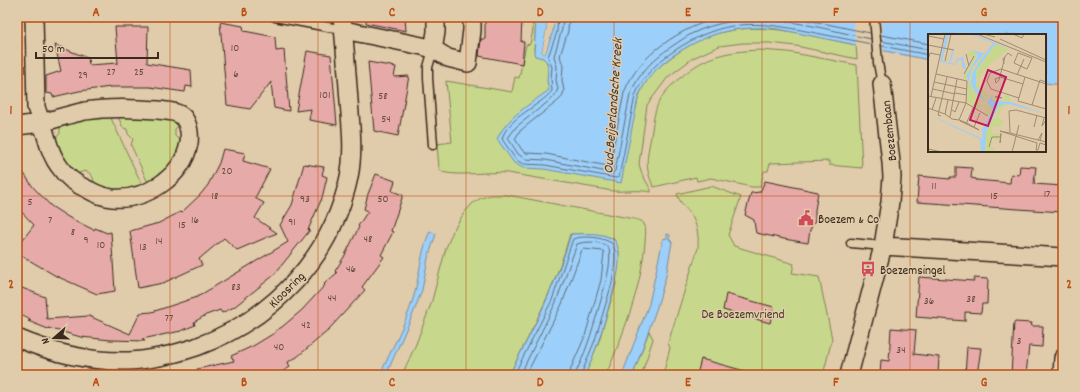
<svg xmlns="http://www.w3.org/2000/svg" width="1080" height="392" viewBox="0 0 1080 392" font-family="Dekko,sans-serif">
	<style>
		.green { fill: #c7d88c; stroke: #818155 }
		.water { fill: #9ccff9; stroke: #758da1 }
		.pier { fill: #e0cbaa }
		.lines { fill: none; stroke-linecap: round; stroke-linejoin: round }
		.shore { stroke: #626c76; stroke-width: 1 }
		.building { fill: #e6aba8; stroke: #3b2a1e }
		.lane-casing { stroke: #3b2a1e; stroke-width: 11 }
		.street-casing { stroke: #3b2a1e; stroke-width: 20 }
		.lane { stroke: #e0cbaa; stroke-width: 8 }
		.street { stroke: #e0cbaa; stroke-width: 17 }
		.grid { fill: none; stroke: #bd4d10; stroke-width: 1; stroke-opacity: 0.55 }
		.labels { text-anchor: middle; stroke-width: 3; stroke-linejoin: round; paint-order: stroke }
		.number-label { font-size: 11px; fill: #664a40 }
		.street-label { font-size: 13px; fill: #3b2a1e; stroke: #e0cbaa }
		.poi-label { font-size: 13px; fill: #3b2a1e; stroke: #e0cbaa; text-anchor: start }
		.park-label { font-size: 13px; fill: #493b29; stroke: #e0cbaa }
		.water-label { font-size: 14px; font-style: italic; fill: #453a34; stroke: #e0cbaa }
		.inset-road { fill: none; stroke: #9e8b72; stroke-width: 1 }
		.view { fill: #c2185b; fill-opacity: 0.15; stroke: #c2185b; stroke-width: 2 }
		.inset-edge { fill: none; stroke: #3b2a1e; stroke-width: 2 }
		.neatline { fill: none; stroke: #bd4d10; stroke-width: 1.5 }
		.grid-label { font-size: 13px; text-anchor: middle; font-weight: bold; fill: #bd4d10 }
	</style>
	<rect width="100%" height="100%" fill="#e0cbaa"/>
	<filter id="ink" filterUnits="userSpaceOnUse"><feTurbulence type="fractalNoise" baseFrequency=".025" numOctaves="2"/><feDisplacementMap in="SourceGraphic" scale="8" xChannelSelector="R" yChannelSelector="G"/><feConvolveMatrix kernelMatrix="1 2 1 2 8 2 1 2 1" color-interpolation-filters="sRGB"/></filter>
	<g filter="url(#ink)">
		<path class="green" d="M 532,17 L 536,17 L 536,20 L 534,51 C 537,54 541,56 544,59 C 552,65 546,78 548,86 L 636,109 C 637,105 637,101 639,97 C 644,78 662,63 679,52 C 738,12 791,32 856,45 L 857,59 L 796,46 L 770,43 L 743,43 L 719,46 L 693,58 L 668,77 L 647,105 L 639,164 L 642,174 L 651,190 L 651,192 C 636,189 627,192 613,191 L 508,173 C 488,171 460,177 442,172 L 439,168 L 437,144 L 452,142 L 446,81 L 512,92 L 515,77 L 519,78 L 526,45 L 530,44 L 533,30 Z
			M 759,50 L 788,52 L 857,65 L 862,168 L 829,165 L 829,161 L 770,163 L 768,171 L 764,171 L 760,187 L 752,187 L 711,178 L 697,181 L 696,177 L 654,187 C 644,169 647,156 651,137 C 653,124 654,109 661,98 C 666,90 673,84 680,78 C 706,55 725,52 759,50 Z
			M 109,114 L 143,187 L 125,192 L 93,187 C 95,179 93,174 85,171 L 79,173 L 76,177 L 70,172 L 54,141 L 60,133 L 60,124 Z
			M 117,114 L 173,117 L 179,125 L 175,129 L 175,136 L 177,138 L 180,138 L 184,141 L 177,161 L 149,185 L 131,145 L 133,139 L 128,134 L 127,129 L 123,128 Z
			M 711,186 L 741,197 L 728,235 L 734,246 L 794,264 L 792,273 L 819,277 L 832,339 L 823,375 L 663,375 L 670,348 L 668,343 L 698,248 C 699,235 697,224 690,213 C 684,206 680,203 677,194 Z
			M 491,195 L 507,195 L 634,219 C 638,220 642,220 644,224 C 647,229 645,237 645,242 C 641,289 624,332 606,375 L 585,375 L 599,341 L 616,284 L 619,251 L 614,239 C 600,233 585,234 570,234 C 556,285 533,328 509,375 L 402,375 L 416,344 L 431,304 L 446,248 L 453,231 L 464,213 L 473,203 L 481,198 Z
			M 649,331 L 653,339 L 642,373 L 641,375 L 633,375 Z"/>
		<path class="water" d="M 536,17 L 547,17 L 547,28 L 542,52 L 545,54 L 553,31 L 554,17 L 1063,17 L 1063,85 L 1045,83 L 1045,35 L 929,35 L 929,60 L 778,29 C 737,25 709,32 674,55 C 661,64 648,76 641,91 C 636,101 636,113 633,123 C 629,143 625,163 621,183 L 544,169 L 523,168 L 514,163 L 497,139 C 507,117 530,104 549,90 L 547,81 L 548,68 L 547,62 L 543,58 L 535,56 L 534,53 Z
			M 430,231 L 436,234 L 428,258 L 422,290 L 415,309 L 386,375 L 380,375 C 391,350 405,325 413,299 C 420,276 420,253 430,231 Z
			M 571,234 C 585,234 605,231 616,242 C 624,260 615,284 610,302 C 603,328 596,351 585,375 L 509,375 C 534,328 556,285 571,234 Z
			M 667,234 L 670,235 L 669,239 L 672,242 L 666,276 L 657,307 L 633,375 L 622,375 L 649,304 L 663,239 L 667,238 Z"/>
		<path class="pier" d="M 547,17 L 549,17 L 549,28 L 544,51 L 552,27 L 552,17 L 554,17 L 554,23 L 545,54 L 542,52 L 547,28 Z
			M 853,17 L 881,17 L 884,53 L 856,47 Z"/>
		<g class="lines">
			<path class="shore" d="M 558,17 L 557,32 L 548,57 L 552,67 L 551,78 L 552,91 C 540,106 507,118 502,139 L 516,160 L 523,164 L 545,165 L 616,178 L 619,177 L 635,96 C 642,77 657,62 674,51 C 723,18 756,21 811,32 C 831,36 851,40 871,44
				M 563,17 L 562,29 L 554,56 L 557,67 L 556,80 L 558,89 L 554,97 L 516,127 L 508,138 L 518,154 L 525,159 L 545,160 L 613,173 L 615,171 L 630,95 C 638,74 653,59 671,47 C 680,41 689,34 700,30 C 757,7 814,27 871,39
				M 569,17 L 568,31 L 560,56 L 563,66 L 562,80 L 564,91 L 562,97 L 558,101 L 531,122 L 520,131 L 515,139 L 522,150 L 526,153 L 546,154 L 608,166 L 610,164 L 624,93 C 638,54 682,27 721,17
				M 793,17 L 870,33
				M 881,35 L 929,44
				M 881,41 L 929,50
				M 882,46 L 929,55
				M 514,375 L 552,300 L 573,239 C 584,235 603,237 613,244 L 615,251 L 615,261 L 612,283 L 595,340 L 581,375
				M 520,375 L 556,302 L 577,244 C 586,241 603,241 609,248 C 612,266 605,283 601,300 C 594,324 588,347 577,370 L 576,375
				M 526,375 L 562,304 L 582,250 L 583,249 L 603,251 L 604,252 L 601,280 L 585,336 L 571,368 L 570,375"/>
		</g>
		<path class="building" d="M 366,17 L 405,17 L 406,31 L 366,23 Z
			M 485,17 L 522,17 L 521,42 L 524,42 L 522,64 L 479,56 L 481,39 L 485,39 Z
			M 220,22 L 243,26 L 244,31 L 275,37 L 276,51 L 284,50 L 289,111 L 274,108 L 271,82 L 250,109 L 227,105 Z
			M 115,27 L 148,27 L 147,63 L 191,70 L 192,87 L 186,86 L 185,92 L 150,87 L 111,87 L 79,91 L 53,97 L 52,94 L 46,93 L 46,76 L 61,71 L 55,45 L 88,58 L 89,65 L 118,63 Z
			M 307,51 L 331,55 L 337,125 L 309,120 L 311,109 L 296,111 Z
			M 368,62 L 396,67 L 394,77 L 409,76 L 398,136 L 374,131 Z
			M 223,149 L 245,153 L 243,161 L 270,169 L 255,198 L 264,203 L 255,218 L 277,233 L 237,250 L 224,238 L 199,259 L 202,265 L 163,283 L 138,288 L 130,231 L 159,223 L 180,212 L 181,213 L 200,195 L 208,185 L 219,163 Z
			M 17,163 L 33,187 L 51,206 L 68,217 L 94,230 L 95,228 L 107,233 L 111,232 L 115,291 L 97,294 L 56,276 L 17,253 L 17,247 L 34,225 L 17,207 Z
			M 304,164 L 324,167 L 322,175 L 327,177 L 322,198 L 308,230 L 309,229 L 310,230 L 273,276 L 234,307 L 222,313 L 220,310 L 206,315 L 194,322 L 195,325 L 181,331 L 142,339 L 145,341 L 111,340 L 81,337 L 48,328 L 48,329 L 28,321 L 31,320 L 17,313 L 17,286 L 45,297 L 47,319 L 89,316 L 130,334 L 140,313 L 152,312 L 197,297 L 288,242 L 280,225 L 292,205 Z
			M 1020,166 L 1036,167 L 1034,184 L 1063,186 L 1062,212 L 917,202 L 919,176 L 950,179 L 950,177 L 956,177 L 956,167 L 972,168 L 971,178 L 976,179 L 976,180 L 1010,183 L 1011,174 L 1019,175 Z
			M 376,174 L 395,181 L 392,191 L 403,195 L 391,231 L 393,232 L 381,255 L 384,257 L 362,287 L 365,290 L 330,328 L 330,329 L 297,357 L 288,362 L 290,367 L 277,375 L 198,375 L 197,369 L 234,361 L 231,356 L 253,346 L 276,332 L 275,331 L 282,327 L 302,310 L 325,285 L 324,284 L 337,273 L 335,271 L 344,257 L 359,227 L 358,226 L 368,211 L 364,209 L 368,194 Z
			M 765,181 L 818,192 L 815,210 L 815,221 L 810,230 L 808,243 L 784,239 L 756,233 L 755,228 L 754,220 L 745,215 L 751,193 L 760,192 Z
			M 919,277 L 974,281 L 974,278 L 988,279 L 987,304 L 982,304 L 981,313 L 965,312 L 965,321 L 916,317 Z
			M 726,294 L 774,307 L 770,323 L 723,310 Z
			M 1014,322 L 1032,323 L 1031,326 L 1043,326 L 1042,347 L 1029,346 L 1026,375 L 1011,375 Z
			M 891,328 L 916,330 L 914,354 L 939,357 L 938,375 L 880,375 L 881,360 L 889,361 Z
			M 967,347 L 981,348 L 977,375 L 965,375 Z
			M 701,359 L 745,371 L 744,375 L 697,375 Z"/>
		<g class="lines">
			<g class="lane-casing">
				<path id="lane" d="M 275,17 L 344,30
					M 874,17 L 878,63 L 882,84
					M 433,50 L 428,67 L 428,78 L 433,145
					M 851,243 L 883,246"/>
			</g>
			<g class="street-casing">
				<path id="street" d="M 344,30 L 422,46 L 435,50 L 448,58 L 468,63 L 472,30 L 472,17
					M 433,50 L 436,32 L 436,17
					M 17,126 L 41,123 C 56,119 70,114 85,111 C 109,107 133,108 158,110 C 165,111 178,111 183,117 C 189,124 190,135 189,143 C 183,177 145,201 112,198 C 104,197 96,194 89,190 C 77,185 66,177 59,166 C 52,157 49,147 46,136 C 43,126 39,117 36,107 L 34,17
					M 883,246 L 1063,257
					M 17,338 C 52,353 90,362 129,361 C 152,360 175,354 196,347 C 273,319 332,257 349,177 C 354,152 351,127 349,101 C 347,73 345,45 342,17
					M 849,375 L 883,246 L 890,202 L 892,177 L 891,162 L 882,84
					M 1062,375 L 1063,358"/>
			</g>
			<use href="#lane" class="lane"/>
			<use href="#street" class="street"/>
		</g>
	</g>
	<path class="grid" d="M 170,17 L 170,375M 318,17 L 318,375M 466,17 L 466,375M 614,17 L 614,375M 762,17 L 762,375M 910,17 L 910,375M 17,196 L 1063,196"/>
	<defs>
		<g id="civic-bare" transform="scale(1.2)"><path d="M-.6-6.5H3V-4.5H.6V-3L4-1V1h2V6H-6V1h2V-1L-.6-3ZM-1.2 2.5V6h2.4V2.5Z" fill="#d1495b" stroke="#e0cbaa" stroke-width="2.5" paint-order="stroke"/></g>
		<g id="bus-bare" transform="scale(1.2)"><path d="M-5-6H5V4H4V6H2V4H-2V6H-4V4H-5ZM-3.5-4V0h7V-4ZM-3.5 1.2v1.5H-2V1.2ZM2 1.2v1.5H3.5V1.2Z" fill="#d1495b" stroke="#e0cbaa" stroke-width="2.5" paint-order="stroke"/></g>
	</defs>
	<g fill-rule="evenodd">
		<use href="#civic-bare" x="806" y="218"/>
		<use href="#bus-bare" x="868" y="269"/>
	</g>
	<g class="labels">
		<g class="number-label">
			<text x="235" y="51">10</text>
			<text x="111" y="75">27</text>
			<text x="139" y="75">25</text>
			<text x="236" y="77">6</text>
			<text x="83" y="78">29</text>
			<text x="325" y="98">101</text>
			<text x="383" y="99">58</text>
			<text x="386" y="122">54</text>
			<text x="227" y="174">20</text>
			<text x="934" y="189">11</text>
			<text x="1047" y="197">17</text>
			<text x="215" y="199">18</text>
			<text x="994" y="199">15</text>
			<text x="305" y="202">93</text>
			<text x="383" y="202">50</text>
			<text x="30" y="205">5</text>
			<text x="50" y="223">7</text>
			<text x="195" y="223">16</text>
			<text x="292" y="225">91</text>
			<text x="182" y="228">15</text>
			<text x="73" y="235">8</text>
			<text x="368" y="242">48</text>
			<text x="86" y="243">9</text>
			<text x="159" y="244">14</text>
			<text x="101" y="248">10</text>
			<text x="143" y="250">13</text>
			<text x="351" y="272">46</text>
			<text x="236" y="290">83</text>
			<text x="332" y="301">44</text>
			<text x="971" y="302">38</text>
			<text x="929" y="304">36</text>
			<text x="169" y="321">77</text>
			<text x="306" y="328">42</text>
			<text x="1019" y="344">3</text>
			<text x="279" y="350">40</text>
			<text x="901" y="353">34</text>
		</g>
		<g class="street-label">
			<text transform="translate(888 131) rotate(-96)" y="5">Boezembaan</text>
			<text transform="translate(286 289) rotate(-45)" y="5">Kloosring</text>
		</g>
		<g class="poi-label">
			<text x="818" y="223">Boezem &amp; Co</text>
			<text x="880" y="274">Boezemsingel</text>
		</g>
		<g class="park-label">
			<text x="743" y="318">De Boezemvriend</text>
		</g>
		<g class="water-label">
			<text transform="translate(612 106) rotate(-86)" y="5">Oud-Beijerlandsche Kreek</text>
		</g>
	</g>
	<g transform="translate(928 34)">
		<rect width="118" height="118" fill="#e0cbaa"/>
		<path d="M 67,10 L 81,15 L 61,31 L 51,44 L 51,51 L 61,61 L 57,69 L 48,61 L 42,53 L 44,38 L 49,29 L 64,12 L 45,38 L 47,58 L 57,67 L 49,55 L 48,39 ZM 41,17 L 49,19 L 38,44 L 41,47 L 42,55 L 52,67 L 49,66 L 45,67 L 58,71 L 63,60 L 71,67 L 76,66 L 77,60 L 82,62 L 82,68 L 76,67 L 71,68 L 65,66 L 62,81 L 56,79 L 58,75 L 55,72 L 49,75 L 39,67 L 40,47 L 35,45 L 45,23 L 39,22 ZM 82,70 L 74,73 L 70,84 L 81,87 L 70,84 L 75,86 L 71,97 L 73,93 L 65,92 L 64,99 L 72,99 L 71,103 L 65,102 L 71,103 L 70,106 L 64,104 L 63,108 L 69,110 L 63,109 L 62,113 L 67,114 L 67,118 L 57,118 L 58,99 L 66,84 L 68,84 L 71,71 Z" fill="#c7d88c"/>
		<path d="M 18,0 L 21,0 L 14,27 L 21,29 L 24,17 L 26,17 L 22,29 L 27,30 L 29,25 L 35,23 L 38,36 L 34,33 L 34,26 L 30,26 L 28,31 L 12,28 ZM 42,0 L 45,0 L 80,14 L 67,10 L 48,37 L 48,52 L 57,67 L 47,58 L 43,48 L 45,38 L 65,9 ZM 42,16 L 56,19 L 59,16 L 44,34 L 41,47 L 43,56 L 56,70 L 42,55 L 40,45 L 38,43 L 49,23 L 49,19 ZM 63,63 L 66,67 L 83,68 L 118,80 L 82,70 L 71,71 L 58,98 L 57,118 L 53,118 L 52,105 L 24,92 L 17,118 L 24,92 L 0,80 L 55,105 L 54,96 L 65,76 L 59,68 Z" fill="#9ccff9"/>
		<path class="inset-road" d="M 49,0 L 118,28M 55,0 L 67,3M 85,0 L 94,4 L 96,0M 0,2 L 16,5M 72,5 L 118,26M 0,11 L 26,16M 90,19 L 104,24 L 99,35 L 86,29 ZM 38,20 L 41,32M 1,23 L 2,19 L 12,21M 17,27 L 23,0M 76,30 L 75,25 L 80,19 L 84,22M 8,40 L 39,47 L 38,69 L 31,86M 36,40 L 46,22M 89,41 L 96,25M 72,43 L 67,45 L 68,49 L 71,46 L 77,23M 72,43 L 95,50M 97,43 L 90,67 L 104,71M 6,48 L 39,55M 118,48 L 112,46 L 104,71 L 118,75M 5,55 L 27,60M 27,59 L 39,61M 0,62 L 38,69 L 60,82M 3,62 L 17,0M 69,62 L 74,64 L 67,63 ZM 91,64 L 63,55 L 59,47 L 62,39 L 73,35 L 118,50M 0,74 L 17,80 L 24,85 L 31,86 L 39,89 L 51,96 L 32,87M 4,76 L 8,64M 24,76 L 27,78 L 31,68M 17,80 L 20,66M 13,82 L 10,81 L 19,43M 22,83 L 29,45M 116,84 L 114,92 L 118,86M 118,84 L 88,76 L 81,77 L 82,99 L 118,108M 38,90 L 45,74M 46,93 L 52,79M 106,93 L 109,81M 73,99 L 72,109 L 73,100M 82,99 L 72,97 L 109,109 L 108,116 L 110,116 L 112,109 L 118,111M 110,106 L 114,99 L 112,107M 61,113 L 64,103 L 72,103M 0,115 L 14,118M 84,118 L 91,91"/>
		<path class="view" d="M 60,36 L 78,43 L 60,92 L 42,86 Z"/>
		<rect width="118" height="118" class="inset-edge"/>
	</g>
	<rect width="1080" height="392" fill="none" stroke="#e0cbaa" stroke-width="44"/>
	<g transform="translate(54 338) rotate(250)" stroke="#e0cbaa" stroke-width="3" paint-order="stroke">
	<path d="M0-3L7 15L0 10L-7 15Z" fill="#3b2a1e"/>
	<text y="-6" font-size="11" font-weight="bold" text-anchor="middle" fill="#3b2a1e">N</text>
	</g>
	<path d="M36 52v6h122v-6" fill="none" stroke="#3b2a1e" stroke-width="2"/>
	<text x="42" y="52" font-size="12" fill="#3b2a1e" stroke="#e0cbaa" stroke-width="3" paint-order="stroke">50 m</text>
	<rect x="22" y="22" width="1036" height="348" class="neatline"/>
	<g class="grid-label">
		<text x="96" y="16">A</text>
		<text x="244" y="16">B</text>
		<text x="392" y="16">C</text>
		<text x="540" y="16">D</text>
		<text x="688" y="16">E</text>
		<text x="836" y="16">F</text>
		<text x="984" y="16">G</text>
		<text x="11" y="114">1</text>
		<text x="1069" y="114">1</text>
		<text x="11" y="288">2</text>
		<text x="1069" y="288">2</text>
		<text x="96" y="386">A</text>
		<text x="244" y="386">B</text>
		<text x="392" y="386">C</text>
		<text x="540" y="386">D</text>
		<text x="688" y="386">E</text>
		<text x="836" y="386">F</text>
		<text x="984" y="386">G</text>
	</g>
</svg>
